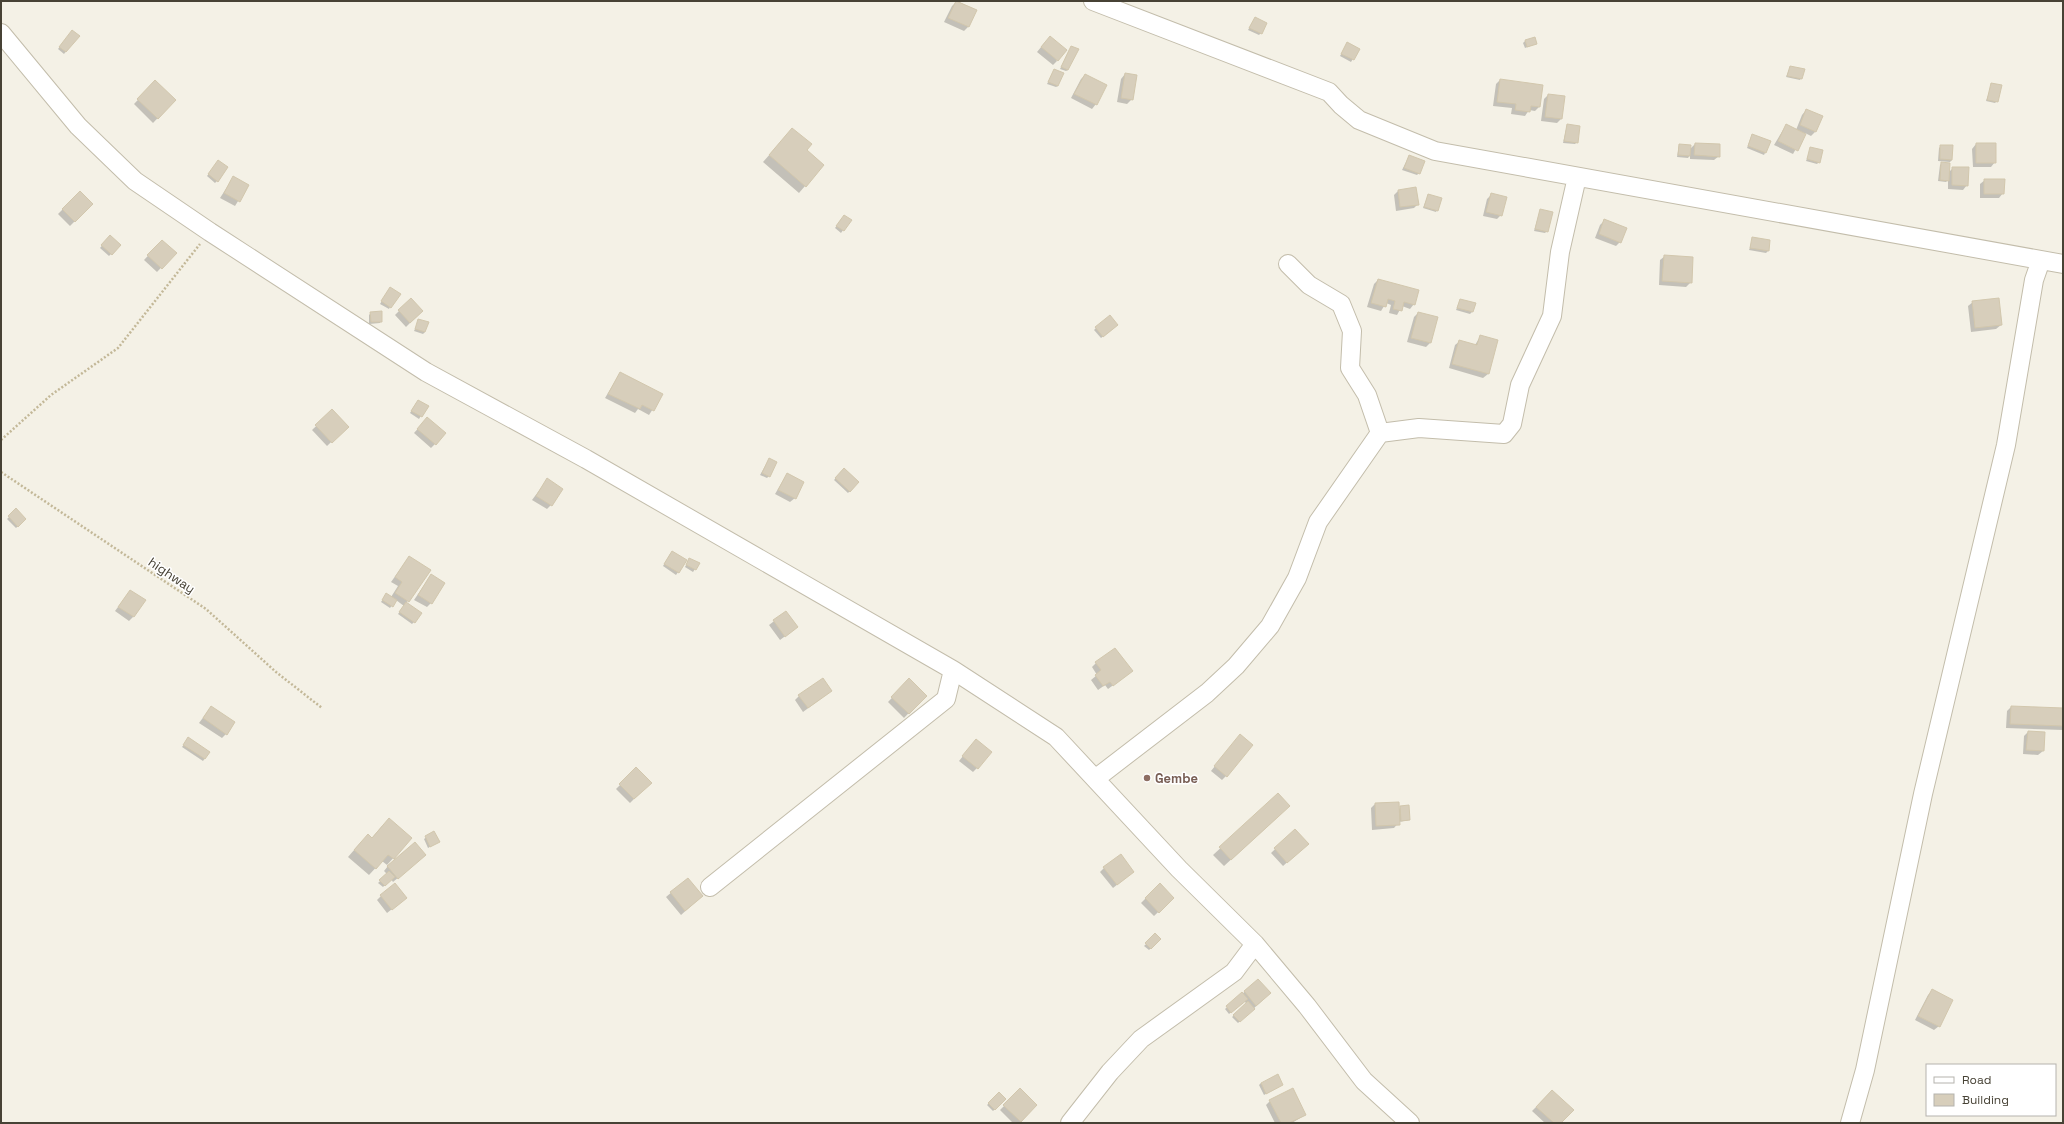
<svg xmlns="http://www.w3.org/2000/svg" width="2064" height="1124" viewBox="0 0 2064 1124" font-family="'Space Grotesk',sans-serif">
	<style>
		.shadow { fill: #0003 }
		.building { fill: #d7cebb; stroke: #d2c7ad }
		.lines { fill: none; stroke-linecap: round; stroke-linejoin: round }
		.street-casing { stroke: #c3bdab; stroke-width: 20 }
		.path { stroke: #c3b898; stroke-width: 2.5; stroke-dasharray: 2 2; stroke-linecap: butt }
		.street { stroke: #fff; stroke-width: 18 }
		.education-dot { fill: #8d6e63; stroke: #fff; stroke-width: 1.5 }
		.labels { text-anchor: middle; stroke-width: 3; stroke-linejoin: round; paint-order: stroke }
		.street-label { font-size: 13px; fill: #474235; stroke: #fff }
		.education-label { font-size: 13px; font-weight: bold; fill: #785e54; stroke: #fff; text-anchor: start }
	</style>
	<rect width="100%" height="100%" fill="#f4f1e6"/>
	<path class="shadow" d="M 957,1 L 976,10 L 968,27 L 964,31 L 944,22 L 952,6 Z
		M 1255,18 L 1261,33 L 1259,35 L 1248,30 Z
		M 71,33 L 78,36 L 64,54 L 58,49 Z
		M 1046,41 L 1057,61 L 1053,65 L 1037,52 Z
		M 1525,41 L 1536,44 L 1525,48 L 1523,43 Z
		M 1347,43 L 1359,49 L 1351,62 L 1340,56 Z
		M 1070,49 L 1068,70 L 1066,71 L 1060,69 Z
		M 1790,67 L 1801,78 L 1800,80 L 1786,77 Z
		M 1054,70 L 1058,86 L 1056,87 L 1047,84 Z
		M 1125,74 L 1132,99 L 1127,104 L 1117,102 L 1121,79 Z
		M 1085,75 L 1096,104 L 1092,109 L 1071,98 L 1081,79 Z
		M 1500,80 L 1539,107 L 1535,111 L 1529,110 L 1525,116 L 1511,114 L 1512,108 L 1493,106 L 1496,84 Z
		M 155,82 L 175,100 L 153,123 L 134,104 Z
		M 1992,84 L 1997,101 L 1995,103 L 1986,101 Z
		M 1548,95 L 1561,119 L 1557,123 L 1541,121 L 1544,99 Z
		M 1806,110 L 1815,132 L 1811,136 L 1805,133 L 1793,154 L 1774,145 L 1786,125 L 1796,130 L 1802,115 Z
		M 1567,125 L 1577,142 L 1575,144 L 1563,143 Z
		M 786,136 L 805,150 L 805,186 L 799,193 L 763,162 Z
		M 1751,137 L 1765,153 L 1764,155 L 1747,148 Z
		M 1695,144 L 1719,156 L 1714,160 L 1690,159 L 1690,155 L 1688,158 L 1677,157 L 1679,145 L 1690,149 Z
		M 1976,144 L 1995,162 L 1991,167 L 1973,167 L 1972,149 Z
		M 1941,146 L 1952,160 L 1950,162 L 1938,161 L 1939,148 Z
		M 1811,148 L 1819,162 L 1817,164 L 1806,161 Z
		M 1409,156 L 1419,173 L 1417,175 L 1402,170 Z
		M 217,163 L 217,181 L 215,183 L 207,176 Z
		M 1942,163 L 1949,172 L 1953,168 L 1967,185 L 1963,190 L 1948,189 L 1948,180 L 1946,182 L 1938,181 L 1940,165 Z
		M 233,178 L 248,185 L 235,206 L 220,198 Z
		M 1985,180 L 2003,193 L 1999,198 L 1980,198 L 1980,184 Z
		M 1398,191 L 1418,204 L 1414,208 L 1396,211 L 1394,195 Z
		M 80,192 L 92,204 L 70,226 L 58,214 Z
		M 1492,194 L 1501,215 L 1497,219 L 1483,216 L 1487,199 Z
		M 1428,195 L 1437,210 L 1436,212 L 1423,208 Z
		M 1540,210 L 1547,231 L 1545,233 L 1534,231 Z
		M 842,218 L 850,220 L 841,233 L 835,228 Z
		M 1604,221 L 1620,242 L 1616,246 L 1595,238 L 1600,225 Z
		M 110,236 L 120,245 L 109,256 L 100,248 Z
		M 1753,239 L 1769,241 L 1768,251 L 1766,253 L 1749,250 Z
		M 162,241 L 175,253 L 157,272 L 144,260 Z
		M 1665,256 L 1691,282 L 1686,287 L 1659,285 L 1660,260 Z
		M 1378,280 L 1414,304 L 1410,309 L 1402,306 L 1397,315 L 1389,313 L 1391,305 L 1386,303 L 1381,311 L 1367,307 L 1374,284 Z
		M 388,291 L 390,307 L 389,309 L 380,304 Z
		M 1460,300 L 1472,312 L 1470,314 L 1456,310 Z
		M 1973,302 L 2001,325 L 1996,329 L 1971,332 L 1968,306 Z
		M 399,311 L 422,311 L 406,327 L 395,315 Z
		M 371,313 L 381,321 L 380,323 L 369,324 L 369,315 Z
		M 1418,313 L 1430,343 L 1426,347 L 1407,342 L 1414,317 Z
		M 419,320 L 425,332 L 423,334 L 414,331 Z
		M 1115,327 L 1101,338 L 1094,330 L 1096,328 Z
		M 1480,337 L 1497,341 L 1488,374 L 1483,378 L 1449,368 L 1455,345 L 1460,341 L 1475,345 Z
		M 620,373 L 662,395 L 649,415 L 638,409 L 635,413 L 605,398 Z
		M 416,403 L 427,406 L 419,419 L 410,413 Z
		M 332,411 L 347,427 L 327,446 L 312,430 Z
		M 423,423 L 435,444 L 431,448 L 414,433 Z
		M 769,459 L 769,476 L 767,478 L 760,475 Z
		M 844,469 L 858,482 L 848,493 L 834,480 Z
		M 787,474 L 795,498 L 790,502 L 775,494 Z
		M 547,480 L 551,505 L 547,509 L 532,500 Z
		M 16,510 L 25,519 L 16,528 L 7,519 Z
		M 670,554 L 686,561 L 676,575 L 663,566 Z
		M 409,557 L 429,570 L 406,603 L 414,622 L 412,624 L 398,614 L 404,606 L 396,600 L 390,608 L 381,602 L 385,596 L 391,597 L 398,586 L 391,582 Z
		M 688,561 L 699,563 L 693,572 L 685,567 Z
		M 431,575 L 431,603 L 427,607 L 414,600 Z
		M 130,591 L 133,617 L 129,621 L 115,611 Z
		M 786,612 L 792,631 L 780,640 L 769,625 Z
		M 1096,663 L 1127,675 L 1108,689 L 1105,685 L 1098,690 L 1091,680 L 1097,675 L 1092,667 Z
		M 909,680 L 925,696 L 904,718 L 888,702 Z
		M 831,691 L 803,712 L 795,700 L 799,696 Z
		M 211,707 L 226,734 L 222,738 L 199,723 Z
		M 2011,707 L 2063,709 L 2063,730 L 2006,728 L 2007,711 Z
		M 2028,732 L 2043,751 L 2038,755 L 2023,754 L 2024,736 Z
		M 187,740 L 209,752 L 203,761 L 182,747 Z
		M 1236,740 L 1226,776 L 1222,780 L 1211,771 Z
		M 972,745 L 977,768 L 973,772 L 959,761 Z
		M 636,769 L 650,783 L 630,803 L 616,789 Z
		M 1278,795 L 1282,813 L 1224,866 L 1213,855 Z
		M 1375,804 L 1398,810 L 1401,807 L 1409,820 L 1399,822 L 1394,828 L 1372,830 L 1371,808 Z
		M 382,826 L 411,838 L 387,865 L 382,861 L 369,875 L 348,857 L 361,842 L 371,839 Z
		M 1295,830 L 1303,848 L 1283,866 L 1271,853 Z
		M 434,832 L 437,843 L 428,848 L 424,839 Z
		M 425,855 L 393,882 L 391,879 L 383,887 L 378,883 L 387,874 L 384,871 L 388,866 Z
		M 1104,868 L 1133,872 L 1113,888 L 1100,872 Z
		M 687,879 L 702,896 L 681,915 L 666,897 Z
		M 1160,884 L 1173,898 L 1154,916 L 1141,903 Z
		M 381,896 L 401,902 L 387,913 L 377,900 Z
		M 1155,935 L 1160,939 L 1149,950 L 1144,946 Z
		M 1258,980 L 1265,998 L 1238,1023 L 1232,1017 L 1247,1004 L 1244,1001 L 1229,1014 L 1225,1009 Z
		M 1932,991 L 1939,1026 L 1934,1030 L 1915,1020 L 1928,995 Z
		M 1261,1083 L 1282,1085 L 1264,1095 L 1259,1085 Z
		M 1020,1090 L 1036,1105 L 1019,1123 L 1013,1123 L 1000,1110 Z
		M 1552,1091 L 1560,1123 L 1545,1123 L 1532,1111 Z
		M 999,1093 L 1005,1099 L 993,1111 L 987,1105 Z
		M 1270,1101 L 1305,1115 L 1292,1123 L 1275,1123 L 1266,1105 Z"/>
	<path class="building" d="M 956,1 L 977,10 L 969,27 L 948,18 Z
		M 1255,17 L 1267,23 L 1262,34 L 1249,28 Z
		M 72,30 L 80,36 L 66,52 L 59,47 Z
		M 1050,36 L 1067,50 L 1058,61 L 1041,47 Z
		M 1535,37 L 1537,44 L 1527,47 L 1525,40 Z
		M 1347,42 L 1360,49 L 1354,60 L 1341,54 Z
		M 1071,46 L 1079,49 L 1068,70 L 1061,67 Z
		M 1790,66 L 1805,69 L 1802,79 L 1787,76 Z
		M 1054,69 L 1064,73 L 1058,86 L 1048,82 Z
		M 1125,73 L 1137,75 L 1133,100 L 1121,98 Z
		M 1085,74 L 1107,85 L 1097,105 L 1074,94 Z
		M 1500,79 L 1543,85 L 1540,107 L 1531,106 L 1530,112 L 1515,110 L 1516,104 L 1497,102 Z
		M 155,80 L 176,100 L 158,119 L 137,99 Z
		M 1991,83 L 2002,85 L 1998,102 L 1987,100 Z
		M 1548,94 L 1565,96 L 1562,119 L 1545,117 Z
		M 1806,109 L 1823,116 L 1816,132 L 1800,125 Z
		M 1567,124 L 1580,126 L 1578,143 L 1564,141 Z
		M 1786,124 L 1806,134 L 1798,151 L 1778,141 Z
		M 792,128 L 812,144 L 807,150 L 824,165 L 806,187 L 769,155 Z
		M 1752,134 L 1771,141 L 1766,153 L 1748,146 Z
		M 1695,143 L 1720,144 L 1720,157 L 1694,155 Z
		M 1976,143 L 1996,143 L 1996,163 L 1976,163 Z
		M 1679,144 L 1691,145 L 1690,156 L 1678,155 Z
		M 1940,145 L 1953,145 L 1952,160 L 1940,159 Z
		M 1810,147 L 1823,150 L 1820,163 L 1807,159 Z
		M 1409,155 L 1425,161 L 1420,174 L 1404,168 Z
		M 218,160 L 228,167 L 218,182 L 208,174 Z
		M 1941,162 L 1950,163 L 1949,181 L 1940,180 Z
		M 1952,167 L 1969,167 L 1968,186 L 1952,185 Z
		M 233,176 L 249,185 L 240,202 L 224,193 Z
		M 1984,179 L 2005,179 L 2004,194 L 1984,194 Z
		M 1416,187 L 1419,205 L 1400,207 L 1398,190 Z
		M 80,191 L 93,204 L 75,222 L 62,209 Z
		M 1491,193 L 1507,197 L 1502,216 L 1486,212 Z
		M 1428,194 L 1442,198 L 1438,211 L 1424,207 Z
		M 1540,209 L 1553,212 L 1548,232 L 1535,229 Z
		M 844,215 L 852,220 L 844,231 L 836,226 Z
		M 1604,219 L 1627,228 L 1621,243 L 1599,234 Z
		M 110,235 L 121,245 L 112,255 L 101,245 Z
		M 1752,237 L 1770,240 L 1769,251 L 1750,248 Z
		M 162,240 L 177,253 L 162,269 L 147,255 Z
		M 1664,255 L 1693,257 L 1692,283 L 1662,281 Z
		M 1378,279 L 1419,290 L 1415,305 L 1404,302 L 1402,311 L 1393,309 L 1395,301 L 1388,299 L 1386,307 L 1371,303 Z
		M 390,287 L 401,294 L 391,308 L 381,301 Z
		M 411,298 L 423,311 L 410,323 L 398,310 Z
		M 1999,298 L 2002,325 L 1975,328 L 1972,301 Z
		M 1460,299 L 1476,303 L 1473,312 L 1457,308 Z
		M 382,311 L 382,322 L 371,322 L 370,312 Z
		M 1418,312 L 1438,317 L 1431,343 L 1411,338 Z
		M 1110,315 L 1118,325 L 1103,337 L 1095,327 Z
		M 418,319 L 429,322 L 425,332 L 415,329 Z
		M 1480,335 L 1498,340 L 1489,374 L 1452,364 L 1459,340 L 1477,345 Z
		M 620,372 L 663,394 L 654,411 L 642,405 L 640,409 L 608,394 Z
		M 418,400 L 429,406 L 422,417 L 411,411 Z
		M 332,409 L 349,427 L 332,443 L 315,425 Z
		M 427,417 L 446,433 L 436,445 L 417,429 Z
		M 769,458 L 777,462 L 770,477 L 762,473 Z
		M 844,468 L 859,482 L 850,492 L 835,478 Z
		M 787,473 L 804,482 L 796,499 L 778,490 Z
		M 547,478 L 563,489 L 552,506 L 536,496 Z
		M 16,508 L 26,519 L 18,527 L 8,516 Z
		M 672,551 L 687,560 L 679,573 L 664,564 Z
		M 409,556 L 431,570 L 409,602 L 395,593 L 402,582 L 395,577 Z
		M 689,558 L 700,563 L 696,570 L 686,565 Z
		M 431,574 L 445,583 L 432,604 L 418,595 Z
		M 130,590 L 146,600 L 134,617 L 118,607 Z
		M 386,593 L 397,600 L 393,607 L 382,600 Z
		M 406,602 L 422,613 L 415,623 L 399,612 Z
		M 786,611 L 798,627 L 785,637 L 773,620 Z
		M 1115,648 L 1133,671 L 1113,686 L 1110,682 L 1103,686 L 1095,675 L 1101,670 L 1095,662 Z
		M 823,678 L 832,691 L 808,708 L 798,695 Z
		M 909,678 L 927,696 L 909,714 L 891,697 Z
		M 211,706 L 235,722 L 227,735 L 203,718 Z
		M 2011,706 L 2063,708 L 2063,726 L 2010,724 Z
		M 2028,731 L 2045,732 L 2044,751 L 2026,750 Z
		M 1240,734 L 1253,745 L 1227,777 L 1214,766 Z
		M 188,737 L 210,752 L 205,759 L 183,745 Z
		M 976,739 L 992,752 L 978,769 L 962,756 Z
		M 636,767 L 652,783 L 634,799 L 619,784 Z
		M 1278,793 L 1290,806 L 1231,860 L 1219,847 Z
		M 1399,802 L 1400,825 L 1376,826 L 1375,803 Z
		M 1409,805 L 1410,820 L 1401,821 L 1400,806 Z
		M 389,818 L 412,838 L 394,859 L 388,855 L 376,869 L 354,850 L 368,834 L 372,838 Z
		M 1295,829 L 1309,844 L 1287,863 L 1274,848 Z
		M 434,831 L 440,842 L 430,847 L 425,836 Z
		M 415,842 L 426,855 L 398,879 L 387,866 Z
		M 1121,854 L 1134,872 L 1117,885 L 1103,867 Z
		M 389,871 L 395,877 L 385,886 L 379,880 Z
		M 688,878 L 703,896 L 685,911 L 670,892 Z
		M 395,883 L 407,898 L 392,910 L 380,895 Z
		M 1160,883 L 1174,898 L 1159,913 L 1145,898 Z
		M 1155,933 L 1161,939 L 1151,949 L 1145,943 Z
		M 1258,979 L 1271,993 L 1256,1006 L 1244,991 Z
		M 1932,989 L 1953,1000 L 1940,1027 L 1918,1016 Z
		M 1242,992 L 1248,999 L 1231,1013 L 1226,1006 Z
		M 1248,1001 L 1255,1009 L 1240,1022 L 1233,1015 Z
		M 1278,1074 L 1283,1085 L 1266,1094 L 1261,1083 Z
		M 1020,1088 L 1037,1105 L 1021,1122 L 1003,1105 Z
		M 1293,1088 L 1306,1115 L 1289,1123 L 1281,1123 L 1269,1100 Z
		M 1552,1090 L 1574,1110 L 1561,1123 L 1554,1123 L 1536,1107 Z
		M 999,1092 L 1006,1099 L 995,1110 L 988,1103 Z"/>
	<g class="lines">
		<g class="street-casing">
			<path id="street" d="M 1093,1 L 1329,92 L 1341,105 L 1359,120 L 1435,151 L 2063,264
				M 1,33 L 78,126 L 135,181 L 210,232 L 426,372 L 586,459 L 953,670 L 1056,737 L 1179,869 L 1255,944 L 1307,1006 L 1364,1081 L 1410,1123
				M 1380,433 L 1419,428 L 1504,434 L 1512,424 L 1520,385 L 1552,316 L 1560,252 L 1577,177
				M 1095,779 L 1207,693 L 1236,666 L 1270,626 L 1297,578 L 1318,522 L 1380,433 L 1367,395 L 1350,368 L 1352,331 L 1341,304 L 1309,285 L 1288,264
				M 710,887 L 946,699 L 953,670
				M 1070,1123 L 1110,1072 L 1141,1039 L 1234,972 L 1255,944
				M 1850,1123 L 1865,1070 L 1923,794 L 2006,445 L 2034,280 L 2041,260"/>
		</g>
		<path class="path" d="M 1,440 L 51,395 L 118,348 L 200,244
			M 1,472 L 206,609 L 276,672 L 322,708"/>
		<use href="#street" class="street"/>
	</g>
	<circle class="education-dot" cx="1147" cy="778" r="4"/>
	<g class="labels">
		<g class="street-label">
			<text transform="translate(172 575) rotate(34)" y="5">highway</text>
		</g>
		<g class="education-label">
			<text x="1155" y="783">Gembe</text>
		</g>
	</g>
	<rect width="2064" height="1124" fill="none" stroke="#474235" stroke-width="4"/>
	<rect x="1926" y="1064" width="130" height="52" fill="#ffffff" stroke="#b5b3ae"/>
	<rect x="1934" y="1077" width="20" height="6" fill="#ffffff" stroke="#b5b3ae"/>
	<text x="1962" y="1084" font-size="12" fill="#474235">Road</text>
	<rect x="1934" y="1094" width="20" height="12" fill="#d7cebb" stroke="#b5b3ae"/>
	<text x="1962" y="1104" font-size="12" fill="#474235">Building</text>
</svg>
